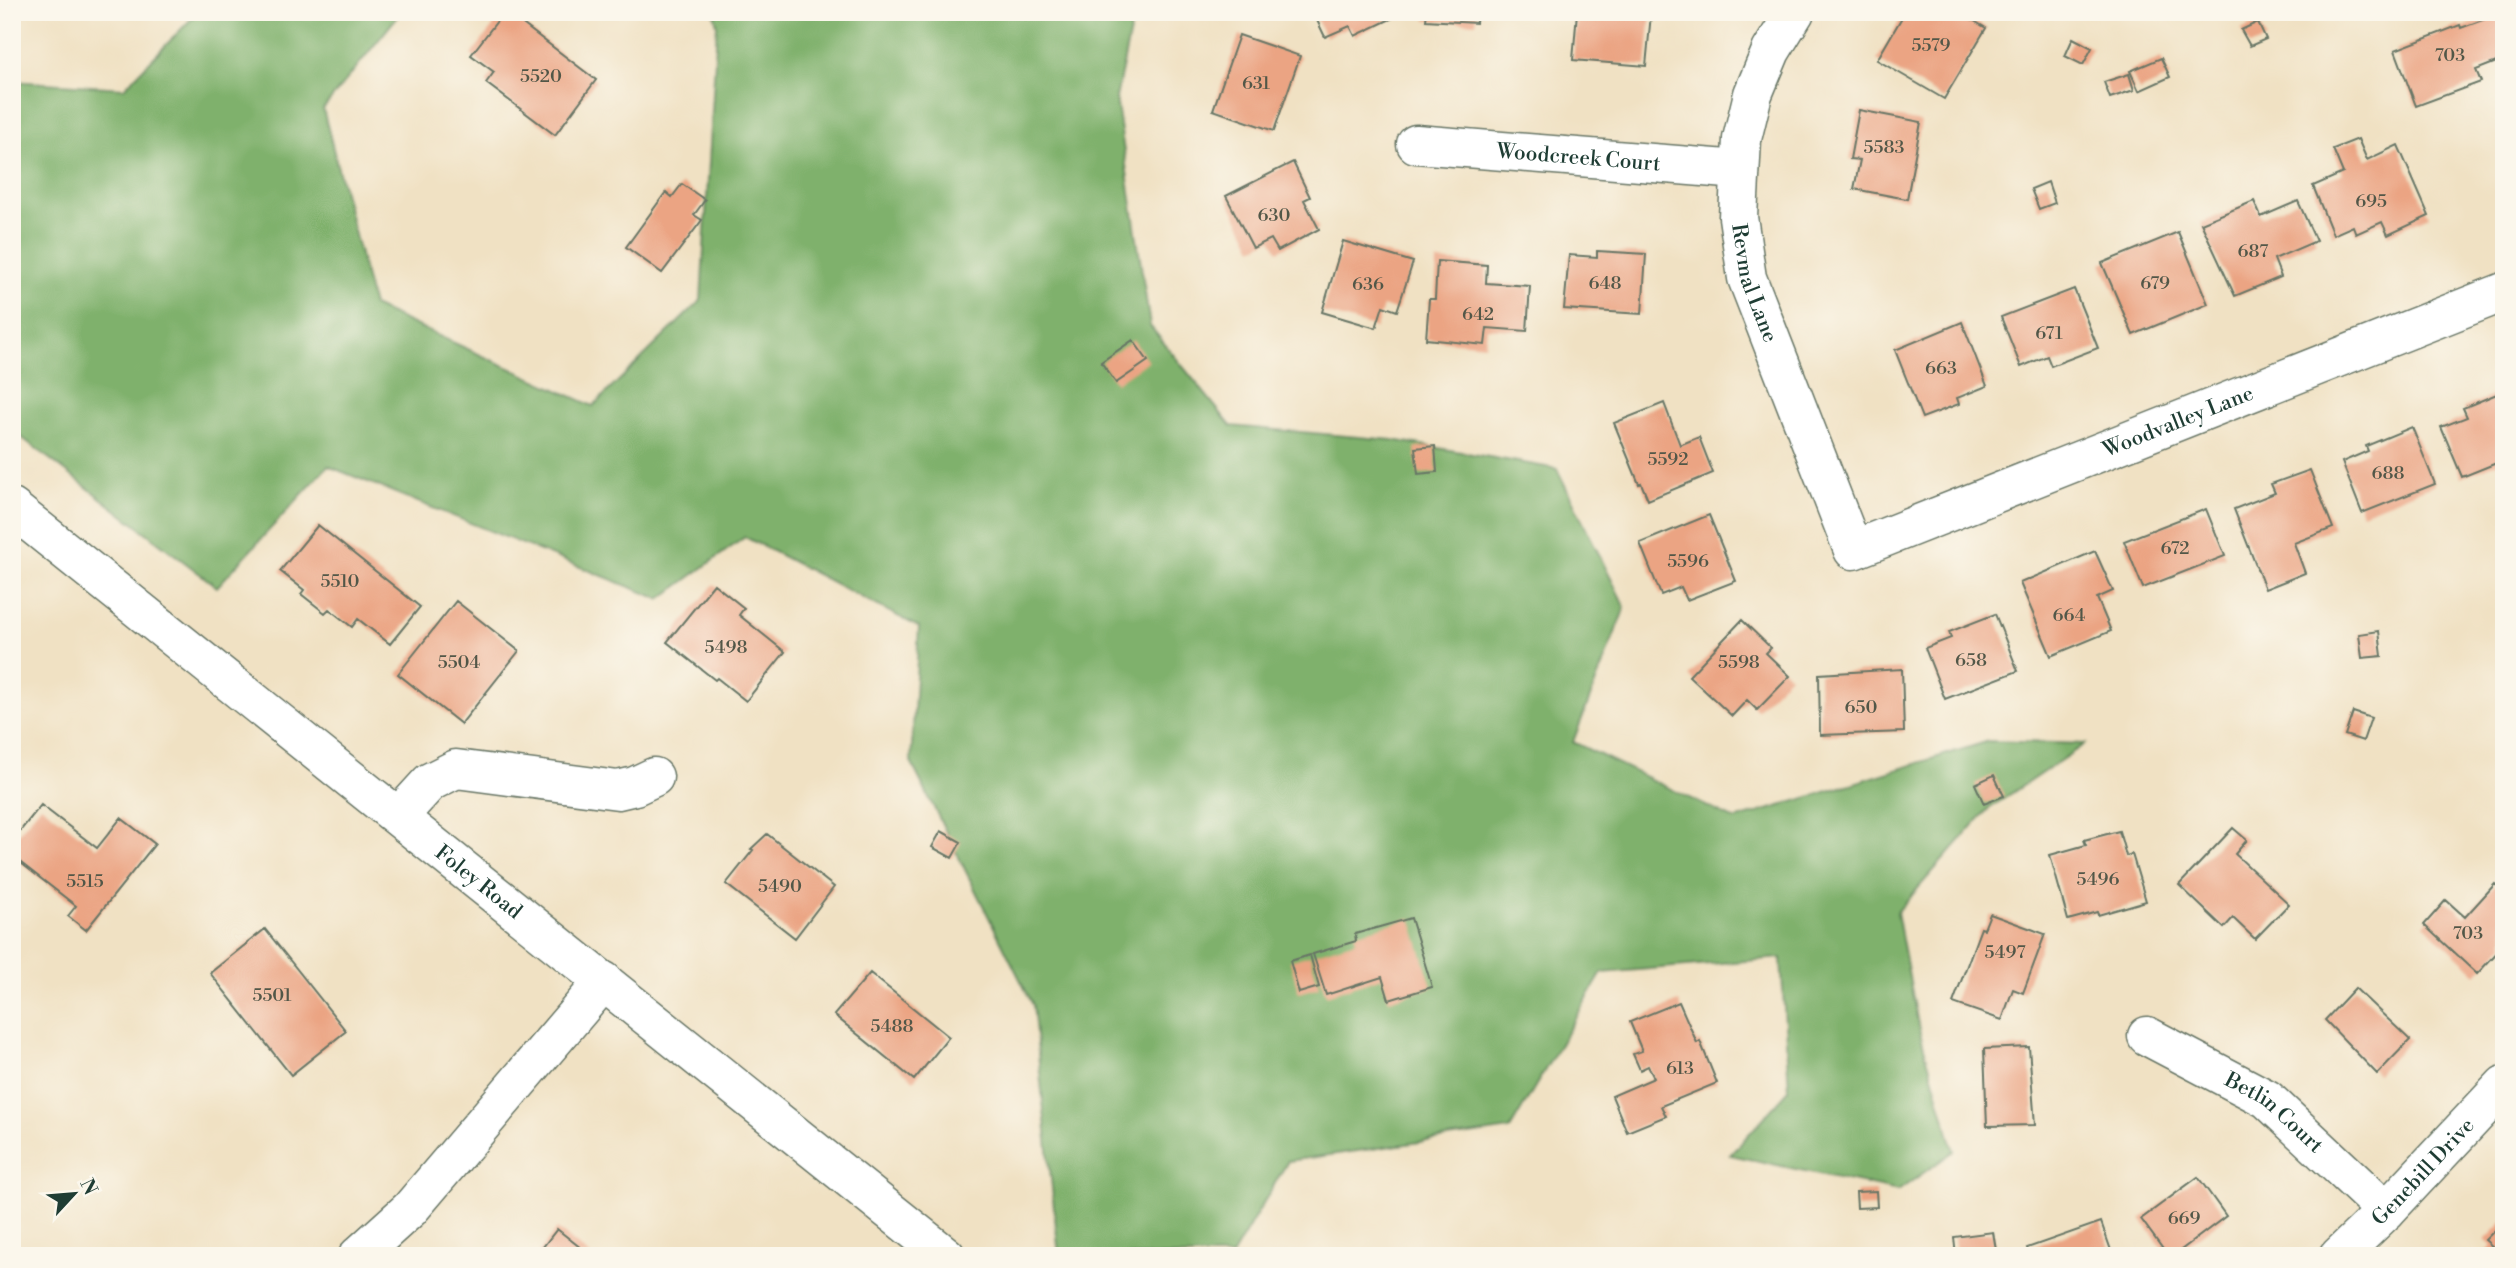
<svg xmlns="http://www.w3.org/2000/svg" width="2516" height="1268" viewBox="0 0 2516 1268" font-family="'Libre Bodoni',serif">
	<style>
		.forest { fill: #7fb16c; stroke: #4f7750; stroke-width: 2 }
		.building { fill: #eba483 }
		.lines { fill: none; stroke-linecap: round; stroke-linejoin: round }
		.minor-casing { stroke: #687666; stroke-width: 41 }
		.minor { stroke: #fff; stroke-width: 38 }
		.labels { text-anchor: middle; stroke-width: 5; stroke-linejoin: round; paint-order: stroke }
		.number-label { font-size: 18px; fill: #525748 }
		.street-label { font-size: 21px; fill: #1f3d34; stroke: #fbf7ec }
	</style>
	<rect width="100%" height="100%" fill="#fbf7ec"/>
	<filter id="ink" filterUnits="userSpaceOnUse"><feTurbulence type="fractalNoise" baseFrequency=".0143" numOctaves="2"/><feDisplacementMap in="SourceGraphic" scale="14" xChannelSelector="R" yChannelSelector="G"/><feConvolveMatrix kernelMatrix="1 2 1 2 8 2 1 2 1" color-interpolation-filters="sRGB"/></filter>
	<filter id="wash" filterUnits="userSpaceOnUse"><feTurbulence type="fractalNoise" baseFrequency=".00686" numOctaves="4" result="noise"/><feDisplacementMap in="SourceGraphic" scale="28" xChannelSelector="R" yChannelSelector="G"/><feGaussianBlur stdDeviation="1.57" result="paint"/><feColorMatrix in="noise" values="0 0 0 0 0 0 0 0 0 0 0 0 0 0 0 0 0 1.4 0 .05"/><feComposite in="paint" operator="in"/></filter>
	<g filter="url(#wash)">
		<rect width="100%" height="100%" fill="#f0e1c3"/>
		<path class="forest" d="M 198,12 L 401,12 L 323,109 L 373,306 L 593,406 L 701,300 L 717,25 L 714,12 L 1134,12 L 1116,98 L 1150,326 L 1231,426 L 1393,440 L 1557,469 L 1625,607 L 1573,742 L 1735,820 L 1989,741 L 2085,744 L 1987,810 L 1897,912 L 1919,1030 L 1954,1151 L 1898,1191 L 1730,1155 L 1789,1090 L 1781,958 L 1602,973 L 1510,1129 L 1288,1161 L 1232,1256 L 1059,1256 L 1033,1005 L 911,762 L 919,627 L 745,537 L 660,599 L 328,466 L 217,587 L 12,430 L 12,81 L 124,88 Z"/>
		<g id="blocks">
			<path class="building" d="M 504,12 L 507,12 L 596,80 L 555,135 L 486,83 L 494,72 L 471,55 Z
				M 1313,12 L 1397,12 L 1399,15 L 1355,36 L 1350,26 L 1325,37 Z
				M 1427,12 L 1477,12 L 1476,23 L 1426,20 Z
				M 1577,12 L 1651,14 L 1646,66 L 1573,60 Z
				M 1905,12 L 1959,12 L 1986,28 L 1944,99 L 1877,60 Z
				M 2504,12 L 2504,59 L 2476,70 L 2481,82 L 2416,106 L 2395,50 L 2460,25 L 2461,28 Z
				M 2258,22 L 2266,39 L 2250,46 L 2241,30 Z
				M 1239,35 L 1300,56 L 1274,131 L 1213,110 Z
				M 2073,38 L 2092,48 L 2083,65 L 2065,56 Z
				M 2161,58 L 2170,77 L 2139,91 L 2130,71 Z
				M 2129,74 L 2134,90 L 2110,98 L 2104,82 Z
				M 1859,110 L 1921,122 L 1907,199 L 1854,189 L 1860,160 L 1850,159 Z
				M 2358,139 L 2367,160 L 2398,145 L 2429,216 L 2388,235 L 2382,222 L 2356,234 L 2353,226 L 2333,235 L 2313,186 L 2343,173 L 2333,149 Z
				M 1293,162 L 1310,197 L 1304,200 L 1319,229 L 1278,251 L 1271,239 L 1253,248 L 1226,196 Z
				M 2048,182 L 2055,203 L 2039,209 L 2031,189 Z
				M 682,184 L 705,200 L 694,215 L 702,220 L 662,273 L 626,247 L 666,192 L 672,197 Z
				M 2254,201 L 2261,217 L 2298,201 L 2316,241 L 2274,259 L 2281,277 L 2235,296 L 2201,223 Z
				M 2178,232 L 2208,304 L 2133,335 L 2102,263 Z
				M 1343,241 L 1413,262 L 1397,311 L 1383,306 L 1376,328 L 1322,312 Z
				M 1597,251 L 1646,254 L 1642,314 L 1564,309 L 1569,255 L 1597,257 Z
				M 1437,261 L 1487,265 L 1486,283 L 1530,286 L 1527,331 L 1487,328 L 1485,345 L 1426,339 L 1429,299 L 1435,299 Z
				M 2074,289 L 2098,348 L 2051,366 L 2047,356 L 2021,367 L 2001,317 Z
				M 1962,322 L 1987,386 L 1957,398 L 1959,404 L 1922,418 L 1895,350 Z
				M 1133,340 L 1148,361 L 1116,383 L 1101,362 Z
				M 2504,391 L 2504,460 L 2462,477 L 2441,427 L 2467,417 L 2463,408 Z
				M 1664,403 L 1680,445 L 1699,437 L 1713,473 L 1648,500 L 1641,483 L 1639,484 L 1614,423 Z
				M 2412,427 L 2435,484 L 2362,513 L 2342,462 L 2368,451 L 2366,446 Z
				M 1435,446 L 1437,472 L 1418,474 L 1415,448 Z
				M 2310,470 L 2333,528 L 2294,543 L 2305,573 L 2265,589 L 2234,509 L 2275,493 L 2271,484 Z
				M 2206,509 L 2225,556 L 2143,588 L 2124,541 Z
				M 1709,515 L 1736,581 L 1687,600 L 1681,587 L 1661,595 L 1640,543 Z
				M 318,525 L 420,607 L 390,644 L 358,619 L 352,627 L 329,609 L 325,613 L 301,594 L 304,590 L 280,571 Z
				M 2095,551 L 2113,591 L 2097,598 L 2111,631 L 2051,656 L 2020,583 Z
				M 714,584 L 744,608 L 739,615 L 785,652 L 746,701 L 717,678 L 715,680 L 667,642 Z
				M 456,601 L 519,651 L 461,724 L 398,674 Z
				M 1995,614 L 2018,671 L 1945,699 L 1925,648 L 1951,638 L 1949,632 Z
				M 1742,620 L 1771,648 L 1766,653 L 1790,676 L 1757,710 L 1747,700 L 1732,716 L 1689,676 Z
				M 2379,631 L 2382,656 L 2362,658 L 2359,634 Z
				M 1902,669 L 1904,732 L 1820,735 L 1819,674 Z
				M 2353,712 L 2371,718 L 2363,741 L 2345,735 Z
				M 1994,775 L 2004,796 L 1984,804 L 1975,784 Z
				M 41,805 L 97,848 L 121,818 L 155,844 L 86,930 L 68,916 L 76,906 L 12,856 L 12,841 Z
				M 2233,828 L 2247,840 L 2235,854 L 2289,904 L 2255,939 L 2233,918 L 2224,928 L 2179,885 Z
				M 941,831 L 961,842 L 952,858 L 932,847 Z
				M 2119,831 L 2126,856 L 2132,854 L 2146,901 L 2098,915 L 2097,912 L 2068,920 L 2050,855 L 2086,845 L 2084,840 Z
				M 767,834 L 834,887 L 795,938 L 726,884 L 753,850 L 751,849 Z
				M 2495,884 L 2504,892 L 2504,945 L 2477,974 L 2424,925 L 2446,900 L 2465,917 Z
				M 1990,914 L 2045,934 L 2023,993 L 2013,989 L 2002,1020 L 1953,1003 L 1981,928 L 1984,929 Z
				M 1411,918 L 1432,987 L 1389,1000 L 1382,977 L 1326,995 L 1313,954 L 1356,941 L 1355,934 Z
				M 265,929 L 346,1031 L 291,1075 L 210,973 Z
				M 1310,955 L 1319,987 L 1299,993 L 1290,961 Z
				M 870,973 L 949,1037 L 914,1080 L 834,1015 Z
				M 2355,988 L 2410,1040 L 2377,1074 L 2325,1020 Z
				M 1679,1002 L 1697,1043 L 1700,1041 L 1717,1083 L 1661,1106 L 1666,1116 L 1627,1132 L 1612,1096 L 1654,1078 L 1648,1066 L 1640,1070 L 1633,1054 L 1642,1051 L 1630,1022 Z
				M 2029,1047 L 2035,1125 L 1987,1126 L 1984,1049 Z
				M 2198,1177 L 2226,1216 L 2173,1256 L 2168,1256 L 2141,1219 Z
				M 1876,1191 L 1877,1207 L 1857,1208 L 1856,1192 Z
				M 2504,1221 L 2504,1256 L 2483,1256 L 2492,1246 L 2485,1240 Z
				M 2101,1222 L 2113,1256 L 2030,1256 L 2027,1248 Z
				M 557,1229 L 591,1256 L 536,1256 Z
				M 1993,1232 L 1997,1256 L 1956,1256 L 1954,1237 Z"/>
		</g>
	</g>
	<g filter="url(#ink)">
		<use href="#blocks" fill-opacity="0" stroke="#687666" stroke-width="2"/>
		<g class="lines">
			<g class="minor-casing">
				<g id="minor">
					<path id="s1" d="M 1795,12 L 1771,51 L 1753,94 L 1742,139 L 1738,217 L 1747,278 L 1853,550 L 2504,292"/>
					<path id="s2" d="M 1416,144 L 1740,170"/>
					<path id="s3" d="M 12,508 L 946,1256"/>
					<path d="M 399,816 L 430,782 L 456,769 L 618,790 L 635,786 L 654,777"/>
					<path id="s4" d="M 2147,1036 L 2267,1099 L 2386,1211"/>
					<path d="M 358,1256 L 410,1209 L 604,981"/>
					<path id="s5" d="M 2339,1256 L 2386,1211 L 2504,1085"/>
				</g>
			</g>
			<use href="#minor" class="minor"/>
		</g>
	</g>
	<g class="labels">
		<g class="number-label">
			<text x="1931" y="51">5579</text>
			<text x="2450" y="61">703</text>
			<text x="541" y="82">5520</text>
			<text x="1256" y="89">631</text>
			<text x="1884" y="153">5583</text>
			<text x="2371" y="207">695</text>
			<text x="1274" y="221">630</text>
			<text x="2253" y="257">687</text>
			<text x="1605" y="289">648</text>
			<text x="2155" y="289">679</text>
			<text x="1368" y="290">636</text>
			<text x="1478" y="320">642</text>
			<text x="2049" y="339">671</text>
			<text x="1941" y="374">663</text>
			<text x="1668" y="465">5592</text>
			<text x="2388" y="479">688</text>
			<text x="2175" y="554">672</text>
			<text x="1688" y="567">5596</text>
			<text x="340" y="587">5510</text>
			<text x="2069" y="621">664</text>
			<text x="726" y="653">5498</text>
			<text x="1971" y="666">658</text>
			<text x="459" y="668">5504</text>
			<text x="1739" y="668">5598</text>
			<text x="1861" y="713">650</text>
			<text x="2098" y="885">5496</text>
			<text x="85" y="887">5515</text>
			<text x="780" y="892">5490</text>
			<text x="2468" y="939">703</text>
			<text x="2005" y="958">5497</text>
			<text x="272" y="1001">5501</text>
			<text x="892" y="1032">5488</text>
			<text x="1680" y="1074">613</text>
			<text x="2184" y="1224">669</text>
		</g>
		<g class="street-label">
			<text dy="7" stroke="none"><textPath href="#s2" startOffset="163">Woodcreek Court</textPath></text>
			<text dy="7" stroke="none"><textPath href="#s1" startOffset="285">Revmal Lane</textPath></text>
			<text dy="7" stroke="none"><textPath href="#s1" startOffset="920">Woodvalley Lane</textPath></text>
			<text dy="7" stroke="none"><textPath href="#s3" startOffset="598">Foley Road</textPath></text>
			<text dy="7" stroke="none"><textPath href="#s4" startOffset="149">Betlin Court</textPath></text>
			<text dy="7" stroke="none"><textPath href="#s5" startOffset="119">Genebill Drive</textPath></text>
		</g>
	</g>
	<rect width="2516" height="1268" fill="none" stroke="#fbf7ec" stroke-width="42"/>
	<g transform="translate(74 1194) rotate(64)" stroke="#fbf7ec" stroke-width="5" paint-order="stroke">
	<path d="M0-5L12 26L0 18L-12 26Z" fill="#1f3d34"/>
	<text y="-10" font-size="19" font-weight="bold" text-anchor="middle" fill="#1f3d34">N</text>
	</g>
</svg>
